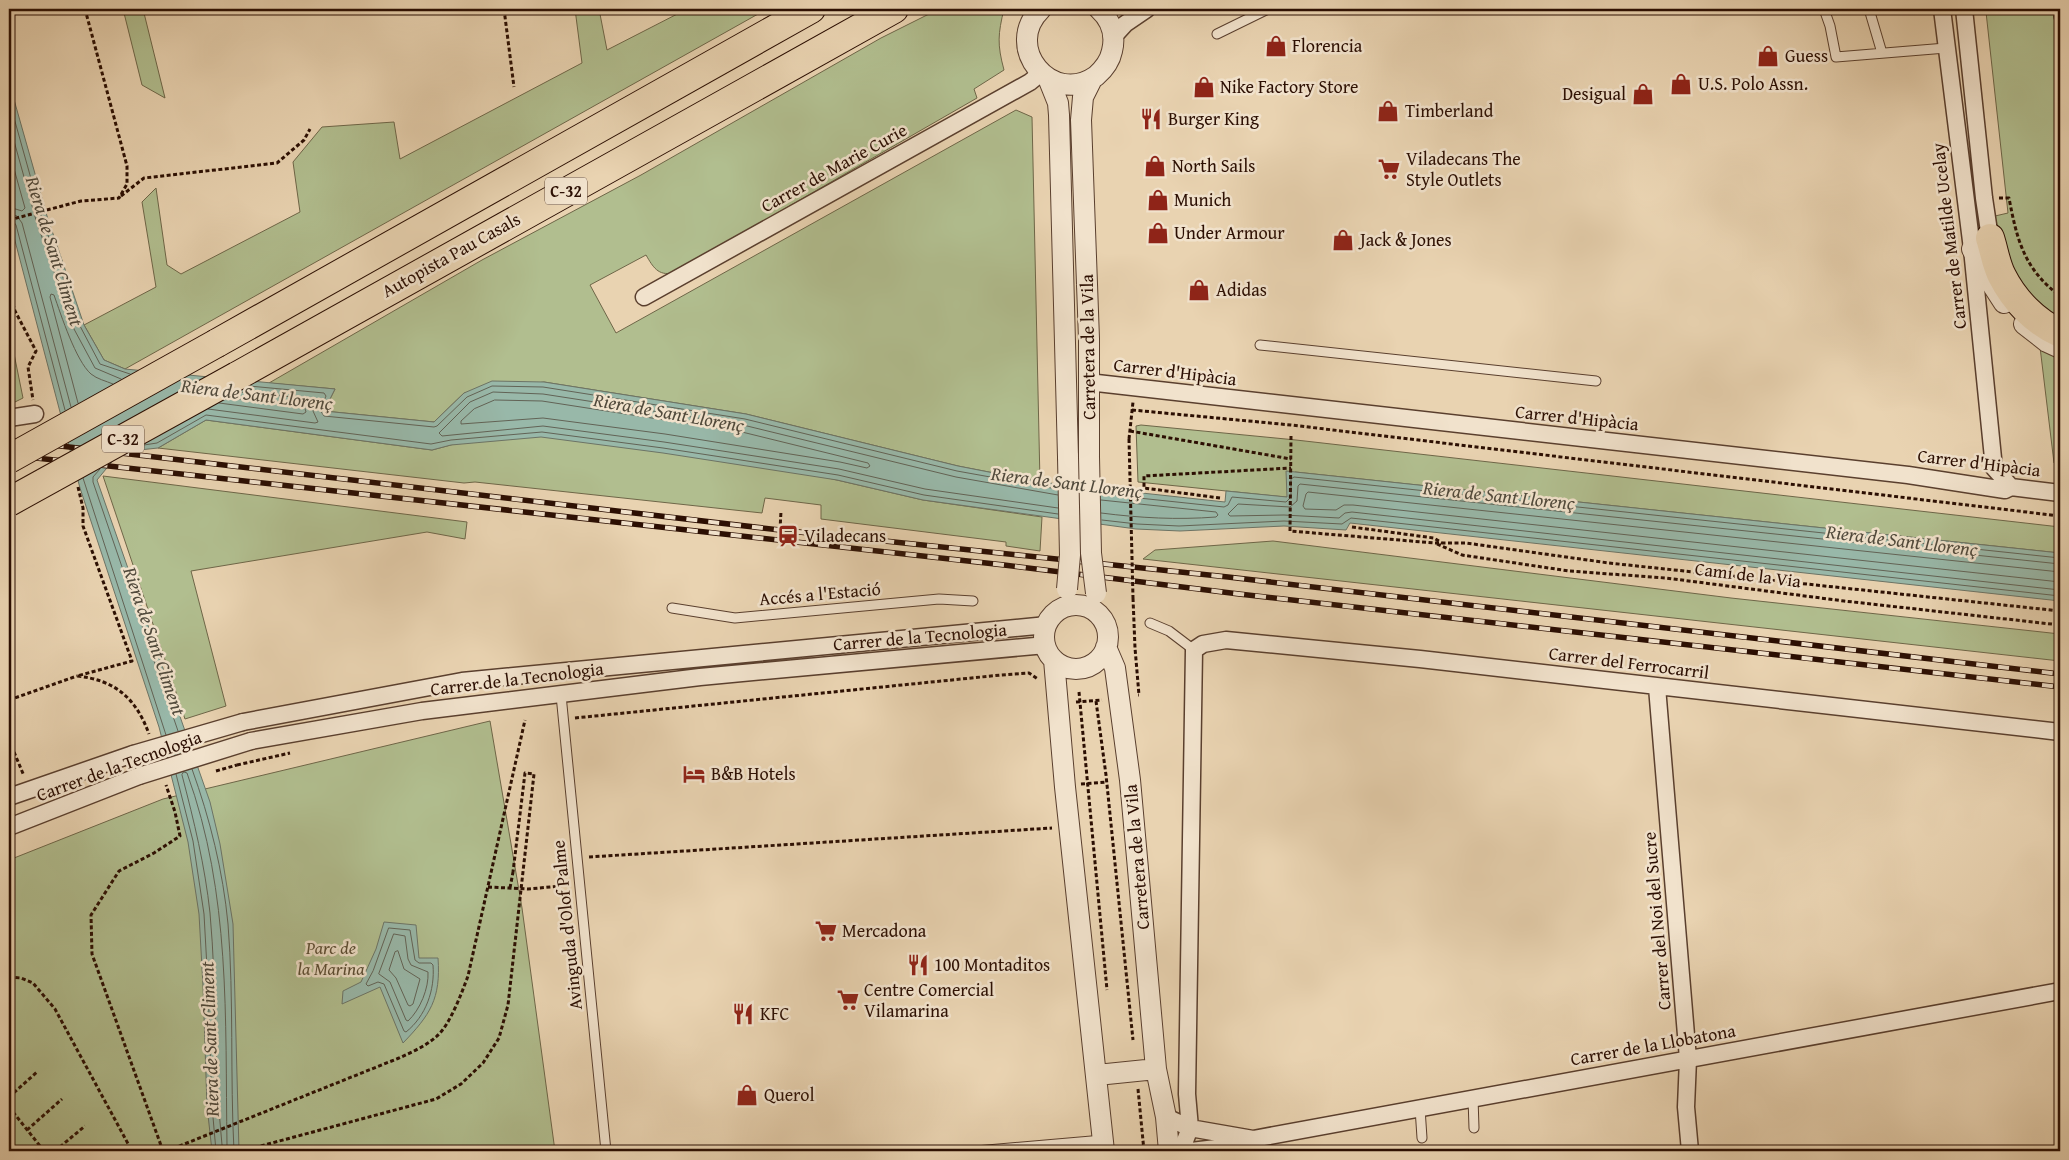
<svg xmlns="http://www.w3.org/2000/svg" width="2069" height="1160" viewBox="0 0 2069 1160" font-family="'Gentium Book Plus',serif">
	<style>
		.green { fill: #b1be8f; stroke: #6e6648 }
		.water { fill: #98b8a9; stroke: #6c7466 }
		.lines { fill: none; stroke-linecap: round; stroke-linejoin: round }
		.shore { stroke: #626356; stroke-width: 1 }
		.service-casing { stroke: #5a3f2e; stroke-width: 11 }
		.minor-casing { stroke: #5a3f2e; stroke-width: 19 }
		.tertiary-casing { stroke: #5a3f2e; stroke-width: 22 }
		.motorway-casing { stroke: #2b0e02; stroke-width: 30 }
		.path { stroke: #2b0e02; stroke-width: 3; stroke-dasharray: 4 2.5; stroke-linecap: butt }
		.service { stroke: #f1e2cc; stroke-width: 9 }
		.minor { stroke: #f1e2cc; stroke-width: 16 }
		.tertiary { stroke: #f1e2cc; stroke-width: 20 }
		.motorway { stroke: #e9d3b1; stroke-width: 28 }
		.rail-casing { stroke: #2b0e02; stroke-width: 5.5 }
		.rail { stroke: #f1e2cc; stroke-width: 4; stroke-dasharray: 11; stroke-linecap: butt }
		.minor-bridge-casing { stroke: #5a3f2e; stroke-width: 19; stroke-linecap: butt }
		.tertiary-bridge-casing { stroke: #5a3f2e; stroke-width: 22; stroke-linecap: butt }
		.motorway-bridge-casing { stroke: #2b0e02; stroke-width: 30; stroke-linecap: butt }
		.path-bridge { stroke: #2b0e02; stroke-width: 3; stroke-dasharray: 4 2.5; stroke-linecap: butt }
		.minor-bridge { stroke: #f1e2cc; stroke-width: 16 }
		.tertiary-bridge { stroke: #f1e2cc; stroke-width: 20 }
		.motorway-bridge { stroke: #e9d3b1; stroke-width: 28 }
		.labels { text-anchor: middle; stroke-width: 5; stroke-linejoin: round; paint-order: stroke }
		.shield { fill: #f1e2cc; stroke: #664e3f; stroke-width: 1 }
		.shield-label { font-size: 16px; font-weight: bold; fill: #2b0e02 }
		.poi-label { font-size: 18px; fill: #2b0e02; stroke: #f1e2cc; text-anchor: start }
		.street-label { font-size: 18px; fill: #2b0e02; stroke: #f1e2cc }
		.park-label { font-size: 18px; font-style: italic; fill: #5a4c33; stroke: #f1e2cc }
		.water-label { font-size: 19px; font-style: italic; fill: #514a3c; stroke: #f1e2cc }
	</style>
	<rect width="100%" height="100%" fill="#e9d3b1"/>
	<filter id="stains"><feTurbulence type="fractalNoise" baseFrequency=".004" numOctaves="4"/><feColorMatrix values="0 0 0 0 .2 0 0 0 0 .09 0 0 0 0 .02 0 0 0 .5 -.17"/></filter>
	<radialGradient id="worn" r=".72"><stop offset=".6" stop-color="#630" stop-opacity="0"/><stop offset="1" stop-color="#630" stop-opacity=".3"/></radialGradient>
	<path class="green" d="M 123,9 L 143,9 L 165,98 L 142,85 Z
		M 575,9 L 599,9 L 607,50 L 687,9 L 767,9 L 125,369 L 104,360 L 84,325 L 156,287 L 142,202 L 156,188 L 167,265 L 181,274 L 300,212 L 293,162 L 322,127 L 394,122 L 400,159 L 582,63 Z
		M 939,9 L 1004,9 C 998,34 997,44 1004,70 L 974,89 L 977,98 L 673,273 C 658,276 653,267 646,255 L 590,285 L 616,333 L 1016,110 L 1032,117 L 1040,482 L 958,466 L 746,414 L 544,382 L 464,393 L 434,422 L 324,411 L 335,389 L 269,383 L 482,260 L 641,175 L 881,38 Z
		M 1990,9 L 2060,9 L 2060,324 L 2037,307 L 2001,251 L 1995,216 L 2008,213 L 1986,12 Z
		M 11,339 L 23,398 L 9,405 L 9,340 Z
		M 2040,347 L 2060,355 L 2060,464 L 2054,463 Z
		M 206,420 L 432,450 L 525,425 L 699,448 L 923,500 L 1042,517 L 1040,551 L 1006,546 L 1006,542 L 821,519 L 821,505 L 765,498 L 762,513 L 475,482 L 464,483 L 158,448 Z
		M 1141,425 L 1296,440 L 2060,527 L 2060,553 L 1295,472 L 1295,498 L 1138,482 L 1136,426 Z
		M 103,476 L 467,522 L 465,539 L 427,532 L 191,571 L 226,706 L 185,719 Z
		M 1273,541 L 1731,598 L 2060,634 L 2060,661 L 1143,559 L 1155,550 Z
		M 490,721 L 522,908 L 555,1151 L 9,1151 L 9,860 L 163,799 Z"/>
	<path class="water" d="M 9,82 L 47,216 L 84,325 L 104,360 L 125,369 L 335,389 L 324,411 L 434,422 L 464,393 L 492,381 L 544,382 L 746,414 L 958,466 L 1040,482 L 1225,502 L 1226,491 L 1287,497 L 1286,471 L 2060,553 L 2060,601 L 1350,523 L 1346,530 L 1284,526 L 1180,531 L 1136,529 L 923,500 L 837,480 L 663,453 L 541,437 L 451,445 L 432,450 L 206,420 L 158,448 L 120,452 L 97,480 L 210,802 L 220,844 L 233,924 L 239,1151 L 212,1151 L 207,1106 L 203,986 L 199,914 L 188,842 L 159,727 L 80,488 L 9,218 Z
		M 384,922 L 416,925 L 419,958 L 438,958 C 441,999 430,1015 403,1043 L 380,987 L 342,1004 L 343,991 L 361,982 L 376,949 Z"/>
	<g class="lines">
		<path class="shore" d="M 9,100 L 42,218 L 80,326 L 100,364 L 130,374
			M 9,123 L 36,220 L 74,329 L 95,368 L 121,379
			M 9,151 L 25,208 L 22,211 L 9,207
			M 9,214 L 17,216 L 22,223 L 71,407
			M 9,221 L 13,221 L 16,225 L 65,410
			M 249,386 L 324,393 L 326,396 L 320,410 L 324,416 L 434,427 L 437,426 L 467,397 L 492,386 L 543,387 L 745,419 L 957,471 L 1057,489
			M 495,400 L 542,401 L 742,432 L 868,463 L 870,466 L 867,468 L 840,462 L 665,434 L 543,418 L 461,424 L 461,421 L 474,409 Z
			M 78,403 L 50,297 L 51,294 L 54,295 C 61,315 76,361 91,374 C 97,379 106,381 113,384
			M 219,403 L 303,414 L 306,412 L 304,405 L 228,398
			M 208,409 L 315,423 L 318,422 L 313,411 L 316,401 L 314,399 L 240,392
			M 144,445 L 157,443 L 206,415 L 431,444 L 451,440 L 542,432 L 663,448 L 838,475 L 924,495 L 1058,514
			M 100,469 L 93,477 L 93,482 L 178,731
			M 83,478 L 166,735
			M 1101,494 L 1224,507 L 1228,505 L 1232,497 L 1286,502 L 1291,497 L 1291,479 L 1294,477 L 2060,558
			M 1058,495 L 956,477 L 743,425 L 543,394 L 493,392 L 470,402 L 439,433 L 442,436 L 543,426 L 664,442 L 839,469 L 925,489 L 1058,508
			M 1101,500 L 1216,512 L 1218,515 L 1216,517 C 1177,520 1140,518 1101,513
			M 1102,520 L 1137,524 L 1179,526 L 1284,521 L 1342,524 L 1351,518 L 2060,596
			M 2060,564 L 1300,484 L 1298,486 L 1297,501 L 1290,507 L 1238,504 L 1228,514 L 1230,516 L 1284,515 L 1339,518 L 1345,513 L 1352,512 L 2060,590
			M 2060,572 L 1308,492 L 1306,494 L 1303,506 L 1305,509 L 1336,510 L 1344,505 L 1353,505 L 2060,582
			M 192,769 C 210,819 223,871 228,924 C 234,999 230,1076 234,1151
			M 184,772 L 187,773 C 231,894 225,1018 227,1145 L 225,1147 L 222,1145 C 214,1068 217,990 210,913 C 205,866 194,821 182,775 Z
			M 176,774 L 193,841 L 204,914 L 208,986 L 212,1106 L 216,1151
			M 389,928 L 410,930 L 415,960 L 419,963 L 431,963 L 433,965 C 435,990 426,1016 406,1032 L 404,1031 L 384,984 L 378,982 L 368,986 L 366,984 L 373,971 Z
			M 394,934 L 405,936 L 408,959 L 411,965 L 428,972 C 429,988 420,1010 408,1021 L 406,1020 L 390,982 L 379,974 Z
			M 398,951 L 404,969 L 420,979 L 413,1004 L 410,1006 L 408,1005 L 396,978 L 389,970 L 395,952 Z"/>
		<g class="service-casing">
			<path id="service" d="M 1824,9 L 1830,26 L 1836,57 L 1946,48
				M 1869,9 L 1882,53
				M 1217,34 L 1268,9
				M 1260,345 L 1596,381
				M 672,608 L 735,618 L 939,599 L 973,601
				M 1150,623 L 1169,631 L 1194,650
				M 561,695 L 606,1151
				M 1473,1098 L 1474,1128
				M 1420,1108 L 1422,1138
				M 976,1151 L 1103,1140"/>
		</g>
		<g class="minor-casing">
			<path id="minor" d="M 1942,9 L 1972,249 L 1994,468 L 2011,487
				M 1964,9 L 1984,198 L 1990,238
				M 1114,36 L 1125,24 L 1147,9
				M 644,297 L 1030,82 L 1041,73
				M 1088,382 L 1908,475 L 2005,490 L 2011,487 L 2060,493
				M 9,418 L 35,414
				M 1657,687 L 1688,1059 L 1686,1107 L 1690,1151
				M 243,722 L 462,681 L 1047,625
				M 251,741 L 422,711 L 700,677 L 1046,645
				M 9,797 L 133,754
				M 9,827 L 139,776
				M 1166,1117 L 1190,1128 L 1253,1139
				M 1181,1151 L 1190,1128 L 1187,1094 L 1194,650 L 1203,644 L 1226,640 L 1420,659 L 2060,732
				M 1191,1151 L 1233,1146 L 1253,1139 L 2060,991"/>
		</g>
		<g class="tertiary-casing">
			<path id="tertiary" d="M 1041,9 C 1002,47 1052,107 1096,76 C 1104,69 1110,61 1112,51 C 1116,35 1111,20 1099,9
				M 1048,78 L 1058,103 L 1059,115 L 1068,457
				M 1972,249 L 1984,272 L 2004,303
				M 2024,324 L 2047,342 L 2060,348
				M 1089,457 L 1089,339 L 1081,120 L 1083,97 L 1092,79
				M1044 637a32 32 0 1 1 64 0a32 32 0 1 1-64 0Z
				M 1106,647 L 1115,668 L 1130,780 L 1156,1069 L 1166,1117 L 1169,1151
				M 1054,660 L 1065,787 L 1104,1151
				M 1097,1075 L 1156,1069"/>
		</g>
		<g class="motorway-casing">
			<path id="motorway" d="M 1990,238 C 1994,250 1996,265 2002,276 C 2014,300 2035,322 2060,333
				M 217,343 L 811,9
				M 237,376 L 894,9"/>
		</g>
		<path class="path" d="M 504,9 L 514,87
			M 2054,9 L 2060,58
			M 121,196 L 144,178 L 277,163 L 304,140 L 310,129
			M 1999,198 L 2009,198 C 2017,240 2024,269 2060,296
			M 9,220 L 81,201 L 119,198 L 127,184 L 127,166 L 85,9
			M 9,291 L 15,311 L 36,351 L 28,367 L 33,400
			M 1132,410 L 1291,425 L 2060,516
			M 1130,431 L 1291,459
			M 1291,436 L 1290,531 L 1435,543 L 1466,543 L 1609,563 L 2060,611
			M 1129,439 L 1133,402
			M 78,487 L 83,508 L 83,526 L 132,661 L 77,676 C 115,680 136,698 149,734
			M 1220,498 L 1144,488 L 1144,476 L 1291,468
			M 1352,527 L 1434,538 L 1442,543
			M 780,530 L 781,511
			M 1437,544 L 1462,555 L 1569,571 L 1666,578 L 1844,601 L 2060,625
			M 1133,598 L 1135,648 L 1139,695 L 1138,695
			M 1079,692 L 1107,990
			M 9,700 L 77,676
			M 1096,701 L 1106,775 L 1133,1040
			M 1076,702 L 1102,700
			M 575,718 L 1001,675 L 1029,673 L 1038,679
			M 9,740 L 24,776
			M 237,765 L 290,753
			M 1081,784 L 1107,782
			M 589,857 L 1052,828
			M 488,887 L 528,889 L 561,886
			M 510,888 L 513,872
			M 9,977 L 21,978 L 33,983 L 55,1009 L 132,1151
			M 1138,1089 L 1144,1151
			M 9,1097 L 37,1072
			M 9,1107 L 44,1151
			M 27,1130 L 62,1099
			M 55,1151 L 85,1126
			M 163,1151 L 92,954 L 91,915 L 119,871 L 154,853 L 180,836 L 175,812 L 166,785
			M 167,1151 L 399,1058 C 412,1052 426,1046 437,1036 C 450,1025 462,992 468,976 L 525,720"/>
		<use href="#service" class="service"/>
		<use href="#minor" class="minor"/>
		<use href="#tertiary" class="tertiary"/>
		<use href="#motorway" class="motorway"/>
		<g class="rail-casing">
			<path id="rail" d="M 9,440 L 780,530 L 1228,577 L 2060,674
				M 9,455 L 1004,565 L 1239,594 L 2060,687"/>
		</g>
		<use href="#rail" class="rail"/>
		<g class="minor-bridge-casing">
			<path id="minor-bridge" d="M 133,754 L 243,722
				M 139,776 L 251,741"/>
		</g>
		<g class="tertiary-bridge-casing">
			<path id="tertiary-bridge" d="M 1089,457 L 1091,553 L 1096,593
				M 1067,589 L 1070,555 L 1068,457"/>
		</g>
		<g class="motorway-bridge-casing">
			<path id="motorway-bridge" d="M 9,459 L 217,343
				M 9,502 L 237,376"/>
		</g>
		<path class="path-bridge" d="M 1129,439 L 1133,598
			M 216,771 L 237,765
			M 242,1151 L 436,1099 L 461,1084 L 483,1063 L 499,1038 L 508,1005 L 534,774 L 525,773 L 513,872"/>
		<use href="#minor-bridge" class="minor-bridge"/>
		<use href="#tertiary-bridge" class="tertiary-bridge"/>
		<use href="#motorway-bridge" class="motorway-bridge"/>
	</g>
	<defs>
		<g id="shop-bare" transform="scale(1.725)"><path d="M-5-2.5h2.3a2.7 3.5 0 0 1 5.4 0H5L5.5 6h-11ZM-1.5-2.5h3a1.5 2.3 0 0 0-3 0Z" fill="#8f2418" stroke="#f1e2cc" stroke-width="2.5" paint-order="stroke"/></g>
		<g id="restaurant-bare" transform="scale(1.725)"><path d="M-5-6h1v4h1v-4h1v4h1v-4h1v5L-1.5 .5V6h-2V.5L-5-1ZM5-6V6H3V1.5H1.5Q1.5-4 5-6Z" fill="#8f2418" stroke="#f1e2cc" stroke-width="2.5" paint-order="stroke"/></g>
		<g id="supermarket-bare" transform="scale(1.725)"><path d="M-6-5.5h2.5l.6 2H6L4.5 2H-2.5L-4.4-4H-6ZM-1.5 3.2a1.3 1.3 0 1 0 .1 0ZM3 3.2a1.3 1.3 0 1 0 .1 0Z" fill="#8f2418" stroke="#f1e2cc" stroke-width="2.5" paint-order="stroke"/></g>
		<g id="station-bare" transform="scale(1.725)"><path d="M-3-6H3Q5-6 5-4V2Q5 4 3 4L4.5 6H3L1.5 4h-3L-3 6H-4.5L-3 4Q-5 4-5 2V-4Q-5-6-3-6ZM-3.5-4v3h7v-3ZM-3.5 1v1.5H-2V1ZM2 1v1.5H3.5V1Z" fill="#8f2418" stroke="#f1e2cc" stroke-width="2.5" paint-order="stroke"/></g>
		<g id="hotel-bare" transform="scale(1.725)"><path d="M-6-4.5h1.5V1H6V5H4.5V3h-9V5H-6ZM-4 0a1.8 1.8 0 1 1 3.6 0ZM.5 0V-2.5h3Q6-2.5 6 0Z" fill="#8f2418" stroke="#f1e2cc" stroke-width="2.5" paint-order="stroke"/></g>
	</defs>
	<g fill-rule="evenodd">
		<use href="#shop-bare" x="1276" y="46"/>
		<use href="#shop-bare" x="1768" y="56"/>
		<use href="#shop-bare" x="1681" y="84"/>
		<use href="#shop-bare" x="1204" y="87"/>
		<use href="#shop-bare" x="1643" y="94"/>
		<use href="#shop-bare" x="1388" y="111"/>
		<use href="#restaurant-bare" x="1151" y="119"/>
		<use href="#shop-bare" x="1155" y="166"/>
		<use href="#supermarket-bare" x="1389" y="169"/>
		<use href="#shop-bare" x="1158" y="200"/>
		<use href="#shop-bare" x="1158" y="233"/>
		<use href="#shop-bare" x="1343" y="240"/>
		<use href="#shop-bare" x="1199" y="290"/>
		<use href="#station-bare" x="788" y="536"/>
		<use href="#hotel-bare" x="694" y="774"/>
		<use href="#supermarket-bare" x="826" y="931"/>
		<use href="#restaurant-bare" x="918" y="965"/>
		<use href="#supermarket-bare" x="848" y="1000"/>
		<use href="#restaurant-bare" x="743" y="1014"/>
		<use href="#shop-bare" x="747" y="1095"/>
	</g>
	<g class="labels">
		<g class="shield">
			<rect x="545" y="177.5" width="42" height="27" rx="4"/>
			<rect x="102" y="425.5" width="42" height="27" rx="4"/>
		</g>
		<g class="shield-label">
			<text x="566" y="197">C-32</text>
			<text x="123" y="445">C-32</text>
		</g>
		<g class="poi-label">
			<text x="1292" y="52">Florencia</text>
			<text x="1785" y="62">Guess</text>
			<text x="1698" y="90">U.S. Polo Assn.</text>
			<text x="1220" y="93">Nike Factory Store</text>
			<text x="1626" y="100" text-anchor="end">Desigual</text>
			<text x="1405" y="117">Timberland</text>
			<text x="1168" y="125">Burger King</text>
			<text x="1406" y="165">Viladecans The<tspan x="1406" dy="21">Style Outlets</tspan></text>
			<text x="1172" y="172">North Sails</text>
			<text x="1174" y="206">Munich</text>
			<text x="1174" y="239">Under Armour</text>
			<text x="1360" y="246">Jack &amp; Jones</text>
			<text x="1216" y="296">Adidas</text>
			<text x="804" y="542">Viladecans</text>
			<text x="711" y="780">B&amp;B Hotels</text>
			<text x="842" y="937">Mercadona</text>
			<text x="934" y="971">100 Montaditos</text>
			<text x="864" y="996">Centre Comercial<tspan x="864" dy="21">Vilamarina</tspan></text>
			<text x="760" y="1020">KFC</text>
			<text x="764" y="1101">Querol</text>
		</g>
		<g class="street-label">
			<text transform="translate(834 168) rotate(-29)" y="6">Carrer de Marie Curie</text>
			<text transform="translate(1949 236) rotate(-97)" y="6">Carrer de Matilde Ucelay</text>
			<text transform="translate(451 255) rotate(-29)" y="6">Autopista Pau Casals</text>
			<text transform="translate(1088 347) rotate(-91)" y="6">Carretera de la Vila</text>
			<text transform="translate(1175 372) rotate(7)" y="6">Carrer d'Hipàcia</text>
			<text transform="translate(1577 418) rotate(6)" y="6">Carrer d'Hipàcia</text>
			<text transform="translate(1979 463) rotate(7)" y="6">Carrer d'Hipàcia</text>
			<text transform="translate(1748 575) rotate(7)" y="6">Camí de la Via</text>
			<text transform="translate(820 594) rotate(-5)" y="6">Accés a l'Estació</text>
			<text transform="translate(920 637) rotate(-5)" y="6">Carrer de la Tecnologia</text>
			<text transform="translate(1629 663) rotate(7)" y="6">Carrer del Ferrocarril</text>
			<text transform="translate(517 679) rotate(-7)" y="6">Carrer de la Tecnologia</text>
			<text transform="translate(119 766) rotate(-20)" y="6">Carrer de la Tecnologia</text>
			<text transform="translate(1137 857) rotate(-95)" y="6">Carretera de la Vila</text>
			<text transform="translate(1657 921) rotate(-95)" y="6">Carrer del Noi del Sucre</text>
			<text transform="translate(567 925) rotate(-96)" y="6">Avinguda d'Olof Palme</text>
			<text transform="translate(1653 1045) rotate(-10)" y="6">Carrer de la Llobatona</text>
		</g>
		<g class="park-label">
			<text x="331" y="954">Parc de<tspan x="331" dy="21">la Marina</tspan></text>
		</g>
		<g class="water-label">
			<text transform="translate(55 251) rotate(73)" y="7">Riera de Sant Climent</text>
			<text transform="translate(257 394) rotate(7)" y="7">Riera de Sant Llorenç</text>
			<text transform="translate(669 412) rotate(10)" y="7">Riera de Sant Llorenç</text>
			<text transform="translate(1067 482) rotate(7)" y="7">Riera de Sant Llorenç</text>
			<text transform="translate(1499 495) rotate(6)" y="7">Riera de Sant Llorenç</text>
			<text transform="translate(1902 540) rotate(7)" y="7">Riera de Sant Llorenç</text>
			<text transform="translate(155 641) rotate(71)" y="7">Riera de Sant Climent</text>
			<text transform="translate(209 1039) rotate(-92)" y="7">Riera de Sant Climent</text>
		</g>
	</g>
	<rect width="2069" height="1160" fill="none" stroke="#e9d3b1" stroke-width="30"/>
	<rect x="10" y="10" width="2049" height="1140" fill="none" stroke="#2b0e02" stroke-width="2.5"/>
	<rect x="15" y="15" width="2039" height="1130" fill="none" stroke="#2b0e02"/>
	<rect width="100%" height="100%" filter="url(#stains)"/>
	<rect width="100%" height="100%" fill="url(#worn)"/>
</svg>
